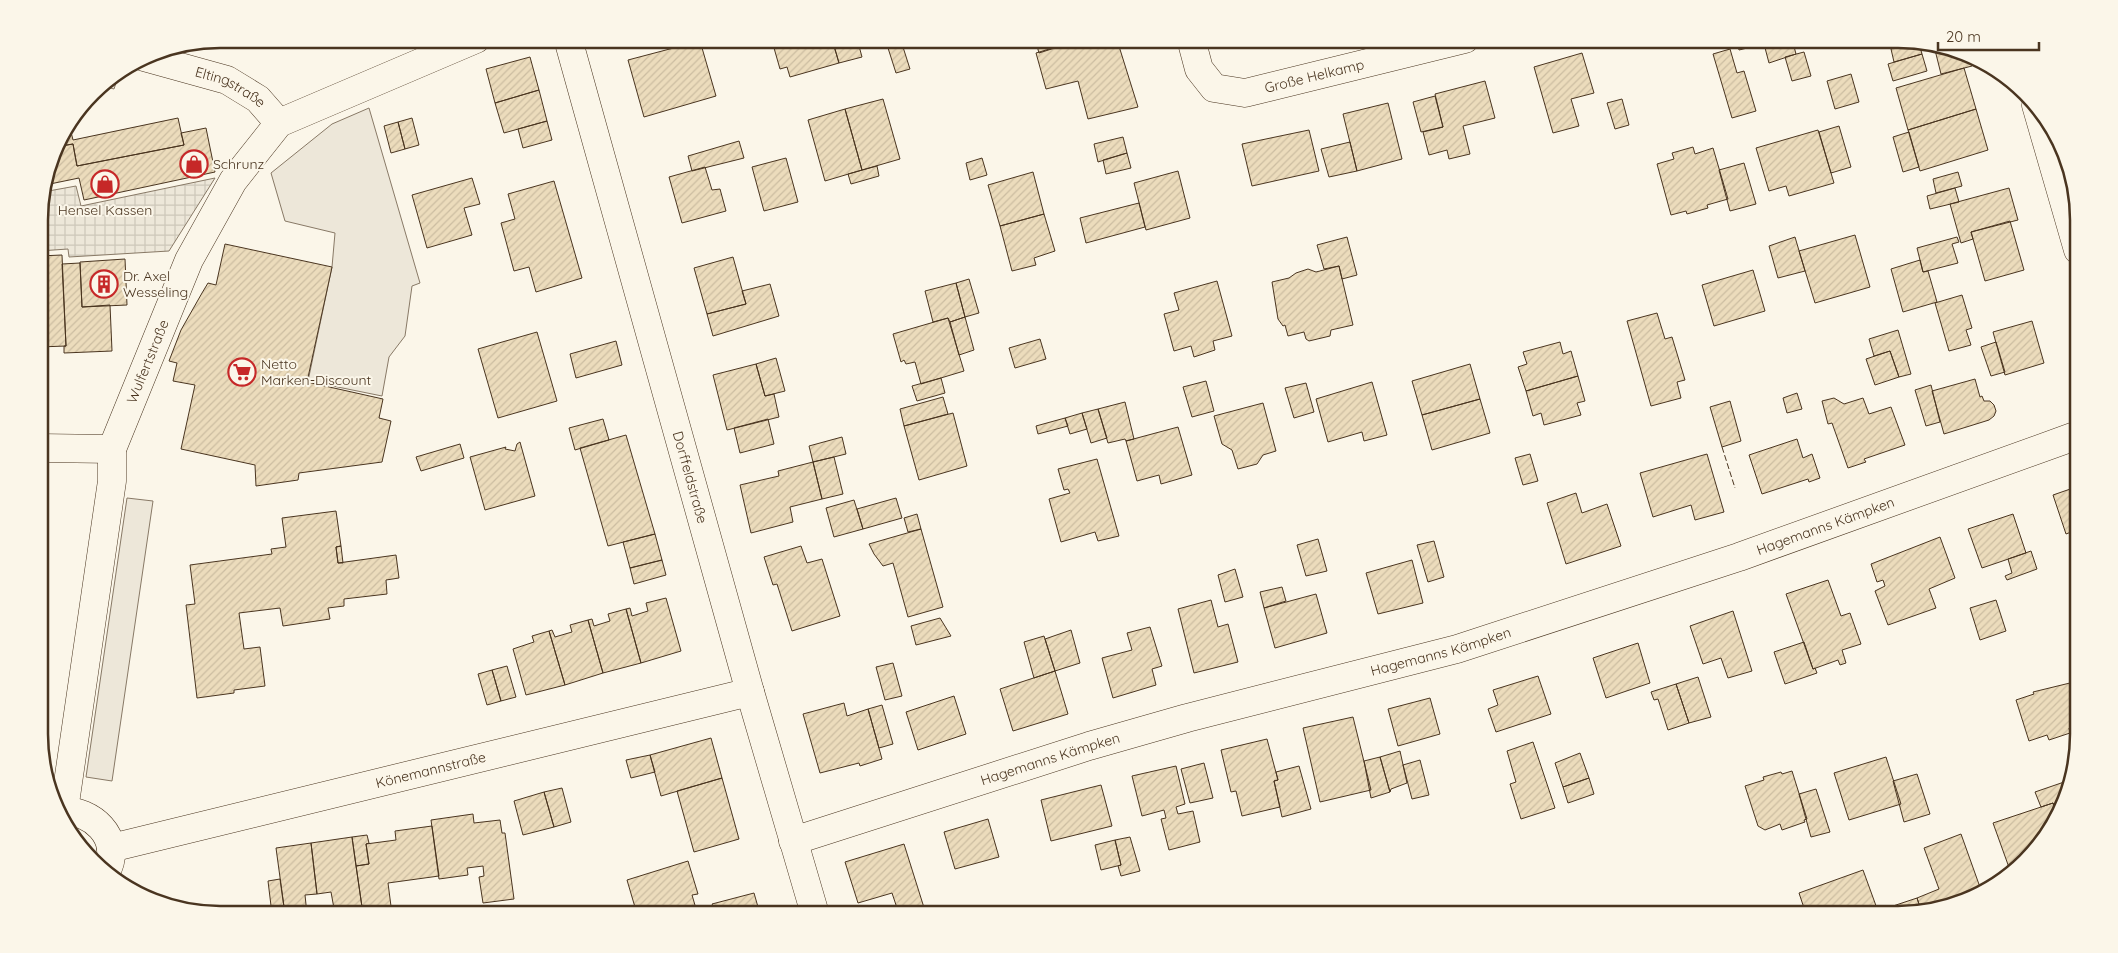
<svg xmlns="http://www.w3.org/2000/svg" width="2118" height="953" viewBox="0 0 2118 953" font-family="Quicksand,sans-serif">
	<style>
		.parking { fill: #ede7d9; stroke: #887966 }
		.plaza { fill: url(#plaza-grid); stroke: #887966 }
		.building { fill: url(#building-hatch); stroke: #4a3520 }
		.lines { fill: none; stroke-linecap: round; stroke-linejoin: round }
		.minor-casing { stroke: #4a3520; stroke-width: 29 }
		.minor { stroke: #fbf6e9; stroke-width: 28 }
		.fence { stroke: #4a3520; stroke-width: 1; stroke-dasharray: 6 2.5; stroke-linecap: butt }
		.labels { text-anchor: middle; stroke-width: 4; stroke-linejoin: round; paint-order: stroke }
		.street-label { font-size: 14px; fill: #4a3520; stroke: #fbf6e9 }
		.poi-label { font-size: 14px; fill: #4a3520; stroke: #fbf6e9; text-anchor: start }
		.rim { fill: none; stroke: #4a3520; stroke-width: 2.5 }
	</style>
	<defs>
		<pattern id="plaza-grid" width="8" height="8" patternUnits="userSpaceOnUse" patternTransform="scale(1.25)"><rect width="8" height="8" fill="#ede7d9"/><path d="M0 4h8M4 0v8" fill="none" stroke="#cdc7ba"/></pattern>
		<pattern id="building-hatch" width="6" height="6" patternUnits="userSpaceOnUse" patternTransform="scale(1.25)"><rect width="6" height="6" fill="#ecdcbc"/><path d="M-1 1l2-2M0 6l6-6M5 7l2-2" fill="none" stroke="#ccbda1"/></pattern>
	</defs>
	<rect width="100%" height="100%" fill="#fbf6e9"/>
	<path class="parking" d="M 120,71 L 114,89 L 99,85 L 100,84 Z
		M 369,108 L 420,283 L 412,286 L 405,336 L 389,357 L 382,396 L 308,381 L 332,267 L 335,233 L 285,221 L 271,173 L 332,124 Z
		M 127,498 L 153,501 L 112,781 L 86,777 Z"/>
	<path class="plaza" d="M 215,178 L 169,251 L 69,257 L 68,249 L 39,251 L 39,207 L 43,192 L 76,186 L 81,206 Z"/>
	<path class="building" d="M 219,39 L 233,39 L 201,48 L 199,43 Z
		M 779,39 L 832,39 L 839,63 L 790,77 L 787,67 L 780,69 L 774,48 L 781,45 Z
		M 832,39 L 869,39 L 870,44 L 859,46 L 862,57 L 839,63 Z
		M 869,39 L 883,39 L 870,43 Z
		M 1035,39 L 1083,39 L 1039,53 Z
		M 1083,39 L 1093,39 L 1096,48 L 1118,43 L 1138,107 L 1088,119 L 1078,81 L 1046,89 L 1036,53 Z
		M 1736,39 L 1792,39 L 1796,54 L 1769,63 L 1764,44 L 1739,50 Z
		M 700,41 L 716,96 L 644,117 L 628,60 Z
		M 1915,42 L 1919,43 L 1922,54 L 1894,62 L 1891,49 Z
		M 902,44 L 910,69 L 896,73 L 888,48 Z
		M 1934,46 L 1968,52 L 1972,66 L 1941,74 Z
		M 1730,49 L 1737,73 L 1744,71 L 1756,111 L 1732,118 L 1713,54 Z
		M 1804,52 L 1811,76 L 1792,81 L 1785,57 Z
		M 1582,53 L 1594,93 L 1571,99 L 1579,126 L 1553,133 L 1534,67 Z
		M 1922,54 L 1927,71 L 1893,81 L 1888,64 Z
		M 530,57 L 539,90 L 495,103 L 486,69 Z
		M 1964,68 L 1976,109 L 1908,130 L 1896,88 Z
		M 1851,74 L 1859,102 L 1835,109 L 1827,81 Z
		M 1485,81 L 1495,118 L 1463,126 L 1470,154 L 1449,159 L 1447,150 L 1429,155 L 1423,132 L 1443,127 L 1435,94 Z
		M 539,90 L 547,121 L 504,133 L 495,103 Z
		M 1435,96 L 1443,127 L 1421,132 L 1413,102 Z
		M 883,99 L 900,159 L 862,170 L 845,109 Z
		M 1622,99 L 1629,125 L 1615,129 L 1607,103 Z
		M 1388,103 L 1402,159 L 1357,171 L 1343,114 Z
		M 845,109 L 862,170 L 825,181 L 808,120 Z
		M 1976,109 L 1988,150 L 1920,171 L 1908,130 Z
		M 178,118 L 184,145 L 77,166 L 73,144 L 55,147 L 57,139 L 69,124 L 73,140 Z
		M 412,118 L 419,145 L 405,149 L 398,122 Z
		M 547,121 L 552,140 L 523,148 L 518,129 Z
		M 398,122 L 405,149 L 391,153 L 384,126 Z
		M 1839,126 L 1851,167 L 1831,173 L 1819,132 Z
		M 206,128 L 215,172 L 84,200 L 79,178 L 45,185 L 55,147 L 73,144 L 77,166 L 184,145 L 181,133 Z
		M 1309,130 L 1319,171 L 1252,186 L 1242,144 Z
		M 1818,130 L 1834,183 L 1789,196 L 1786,186 L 1769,191 L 1756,148 Z
		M 1909,132 L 1919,167 L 1903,172 L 1893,137 Z
		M 1123,137 L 1127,153 L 1098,162 L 1094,144 Z
		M 739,141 L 744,158 L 692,171 L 688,156 Z
		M 1350,142 L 1357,171 L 1329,177 L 1321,149 Z
		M 1693,147 L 1695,154 L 1713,148 L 1728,199 L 1707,205 L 1708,208 L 1687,214 L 1686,211 L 1671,215 L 1657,164 L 1674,159 L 1672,153 Z
		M 1127,153 L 1131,168 L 1106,174 L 1103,160 Z
		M 786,158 L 798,202 L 764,211 L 752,167 Z
		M 982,158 L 987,175 L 970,180 L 966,163 Z
		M 1744,163 L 1756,204 L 1730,211 L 1719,170 Z
		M 877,166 L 879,176 L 851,184 L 848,174 Z
		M 705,167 L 712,190 L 720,189 L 726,211 L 682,223 L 669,177 Z
		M 1178,171 L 1190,218 L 1146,230 L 1134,183 Z
		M 1033,172 L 1044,214 L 1000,226 L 988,185 Z
		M 1958,172 L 1962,186 L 1936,193 L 1933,179 Z
		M 472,178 L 480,204 L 464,208 L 472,235 L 427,248 L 412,195 Z
		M 554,181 L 582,278 L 536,292 L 529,267 L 514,271 L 501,223 L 515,219 L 508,194 Z
		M 1955,188 L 1959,202 L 1930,209 L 1927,196 Z
		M 2009,188 L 2018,220 L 1971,232 L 1973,239 L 1961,243 L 1950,204 Z
		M 1139,203 L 1145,227 L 1086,243 L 1080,218 Z
		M 1044,214 L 1055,251 L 1034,258 L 1036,265 L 1012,271 L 1000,226 Z
		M 2010,221 L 2024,270 L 1985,281 L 1971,232 Z
		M 1855,235 L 1870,287 L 1815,303 L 1799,251 Z
		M 1347,237 L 1357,275 L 1342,279 L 1339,266 L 1324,269 L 1317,245 Z
		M 1795,237 L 1805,271 L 1778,278 L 1769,246 Z
		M 1957,237 L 1959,242 L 1952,244 L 1958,263 L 1923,272 L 1917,248 Z
		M 225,244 L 332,267 L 307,382 L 383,399 L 379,418 L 391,421 L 382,462 L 299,473 L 298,480 L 256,486 L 255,465 L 181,449 L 195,385 L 173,381 L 177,363 L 169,361 L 181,330 L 202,293 L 208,283 L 216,285 Z
		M 62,255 L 66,346 L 39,347 L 39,256 Z
		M 733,257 L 746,304 L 707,314 L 694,268 Z
		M 125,259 L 127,305 L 82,307 L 80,262 Z
		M 1920,260 L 1923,272 L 1928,271 L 1937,302 L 1903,312 L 1891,269 Z
		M 80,263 L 82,307 L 110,305 L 112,351 L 64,353 L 64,346 L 66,346 L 62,264 Z
		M 1339,266 L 1353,325 L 1331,330 L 1330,336 L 1309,341 L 1306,339 L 1304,332 L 1288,336 L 1285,325 L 1283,326 L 1278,319 L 1272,282 L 1289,278 L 1296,273 L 1308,269 L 1316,272 Z
		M 1753,270 L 1765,311 L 1714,326 L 1702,285 Z
		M 969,279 L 979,313 L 965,317 L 956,283 Z
		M 1217,281 L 1232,336 L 1213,341 L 1215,350 L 1194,357 L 1191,346 L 1174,351 L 1164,314 L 1179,310 L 1174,293 Z
		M 956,283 L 965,317 L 950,322 L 948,318 L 933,322 L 925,291 Z
		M 770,284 L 779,316 L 713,336 L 707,314 L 746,304 L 742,291 Z
		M 1962,295 L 1972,328 L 1966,330 L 1971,345 L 1949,351 L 1935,303 Z
		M 1657,313 L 1665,339 L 1672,337 L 1685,380 L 1677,382 L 1681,398 L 1651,406 L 1627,321 Z
		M 965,317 L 974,350 L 959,355 L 950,322 Z
		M 948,318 L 964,371 L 921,384 L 915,362 L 906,364 L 904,360 L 901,362 L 893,334 Z
		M 2032,321 L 2044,363 L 2005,375 L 1993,332 Z
		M 1898,330 L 1911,374 L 1899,377 L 1890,351 L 1874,356 L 1869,339 Z
		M 537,332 L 557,401 L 498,418 L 478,349 Z
		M 1040,339 L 1046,359 L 1015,368 L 1009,348 Z
		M 616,341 L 622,365 L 576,378 L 570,354 Z
		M 1560,342 L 1563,354 L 1571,351 L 1578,376 L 1526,391 L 1518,367 L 1527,364 L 1523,352 Z
		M 1996,342 L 2005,372 L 1991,376 L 1981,347 Z
		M 1890,351 L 1899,377 L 1875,385 L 1866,359 Z
		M 776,358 L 785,391 L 765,396 L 756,364 Z
		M 756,364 L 765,396 L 774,394 L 779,417 L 727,430 L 713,375 Z
		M 1470,364 L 1480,399 L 1422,415 L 1412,381 Z
		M 1578,376 L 1585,401 L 1577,403 L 1581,415 L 1544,425 L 1541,413 L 1533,416 L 1526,391 Z
		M 941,378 L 945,393 L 917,401 L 912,386 Z
		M 1975,379 L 1980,397 L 1982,396 L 1984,401 L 1990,401 L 1994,405 L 1996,411 L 1994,416 L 1989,420 L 1944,434 L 1932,391 Z
		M 1206,381 L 1214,411 L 1192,417 L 1183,387 Z
		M 1372,382 L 1387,435 L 1364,441 L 1362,432 L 1328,442 L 1316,399 Z
		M 1306,383 L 1314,412 L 1294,418 L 1285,388 Z
		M 1931,385 L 1940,422 L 1926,426 L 1915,390 Z
		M 1797,393 L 1802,409 L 1787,413 L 1783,398 Z
		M 943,397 L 948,414 L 904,426 L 900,409 Z
		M 1834,398 L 1844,404 L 1863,398 L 1869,414 L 1891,407 L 1905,445 L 1864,459 L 1866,462 L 1848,468 L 1832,423 L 1828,424 L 1822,401 Z
		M 1480,399 L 1490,433 L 1432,450 L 1422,415 Z
		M 1730,401 L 1741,441 L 1722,447 L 1710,407 Z
		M 1125,402 L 1134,439 L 1126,441 L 1125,439 L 1108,443 L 1098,409 Z
		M 1263,403 L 1276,451 L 1263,455 L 1257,464 L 1238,469 L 1232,450 L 1222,444 L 1214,416 Z
		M 1098,409 L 1107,438 L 1091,443 L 1082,413 Z
		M 953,413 L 967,466 L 919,480 L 904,426 Z
		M 1082,413 L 1087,429 L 1070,434 L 1065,418 Z
		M 1065,418 L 1068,426 L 1038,434 L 1036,426 Z
		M 603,419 L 609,440 L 575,450 L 569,428 Z
		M 768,419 L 774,444 L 740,453 L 734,428 Z
		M 1178,427 L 1192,475 L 1161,484 L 1159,475 L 1137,481 L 1126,441 Z
		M 626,435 L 655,534 L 608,546 L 580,448 Z
		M 842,437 L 846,454 L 813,462 L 809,446 Z
		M 1797,439 L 1803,458 L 1812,454 L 1820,478 L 1809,482 L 1808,479 L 1762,494 L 1749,455 Z
		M 520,442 L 535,496 L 485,510 L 470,457 L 506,447 L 505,449 L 515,451 L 517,444 Z
		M 460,444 L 464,458 L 421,471 L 416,457 Z
		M 1530,454 L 1538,481 L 1523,485 L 1515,458 Z
		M 1707,454 L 1724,512 L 1695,520 L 1691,505 L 1653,517 L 1640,473 Z
		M 834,457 L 843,494 L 822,499 L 813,462 Z
		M 1097,459 L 1119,536 L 1098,541 L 1095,532 L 1061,542 L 1049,499 L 1070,493 L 1068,489 L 1064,490 L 1058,469 Z
		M 813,462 L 822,499 L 790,507 L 793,522 L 751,533 L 740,485 L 779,476 L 778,471 Z
		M 2079,486 L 2079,529 L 2066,534 L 2053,495 Z
		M 1576,493 L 1582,513 L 1607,504 L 1621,546 L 1566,564 L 1547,503 Z
		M 896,498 L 902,518 L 863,529 L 857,509 Z
		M 854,500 L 863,529 L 834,537 L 826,508 Z
		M 336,511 L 341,546 L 336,547 L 338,563 L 396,555 L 399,578 L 386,580 L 387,594 L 344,599 L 344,606 L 328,608 L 330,619 L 283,626 L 280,608 L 239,613 L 244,649 L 260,647 L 265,686 L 234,690 L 234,693 L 197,698 L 186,605 L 195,604 L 190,565 L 272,554 L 271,549 L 286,547 L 282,518 Z
		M 917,514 L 921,529 L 908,532 L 904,518 Z
		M 2013,514 L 2026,553 L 1982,568 L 1968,529 Z
		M 921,529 L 943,607 L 908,617 L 893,563 L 883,566 L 874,554 L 869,544 Z
		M 655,534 L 662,560 L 630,568 L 623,542 Z
		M 1940,537 L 1955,578 L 1929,589 L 1936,608 L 1888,625 L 1875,591 L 1885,586 L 1883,580 L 1877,582 L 1871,564 Z
		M 1318,539 L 1327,571 L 1306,576 L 1297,545 Z
		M 1434,541 L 1444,577 L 1428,582 L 1417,545 Z
		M 341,546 L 343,563 L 338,563 L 336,547 Z
		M 801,546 L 807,563 L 822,559 L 840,616 L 792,631 L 777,584 L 773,585 L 764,557 Z
		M 2031,551 L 2037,569 L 2007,580 L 2005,576 L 2012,573 L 2008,559 Z
		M 662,560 L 666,575 L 634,584 L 630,568 Z
		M 1412,560 L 1423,603 L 1378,614 L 1366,573 Z
		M 1235,569 L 1243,597 L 1225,602 L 1218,575 Z
		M 1828,580 L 1841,616 L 1850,613 L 1861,644 L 1842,650 L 1846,663 L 1840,665 L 1838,660 L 1813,669 L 1786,594 Z
		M 1282,587 L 1286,601 L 1264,608 L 1260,592 Z
		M 40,592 L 45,592 L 43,653 L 40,653 Z
		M 1316,594 L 1327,633 L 1275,648 L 1264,608 Z
		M 666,598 L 681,651 L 641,663 L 626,609 L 630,608 L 632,616 L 648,611 L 646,603 Z
		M 1211,600 L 1218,627 L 1228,624 L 1238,662 L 1194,673 L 1178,609 Z
		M 1996,600 L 2006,631 L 1980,640 L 1970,608 Z
		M 626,609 L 641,663 L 603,673 L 588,620 L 592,619 L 594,626 L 610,621 L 608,614 Z
		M 1733,611 L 1752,671 L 1728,678 L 1721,658 L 1703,664 L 1690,626 Z
		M 940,618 L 951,636 L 916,645 L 911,626 Z
		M 588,620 L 603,673 L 565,685 L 549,631 L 552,630 L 555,637 L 572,632 L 570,625 Z
		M 1150,627 L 1162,666 L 1152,669 L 1156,685 L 1113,698 L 1102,658 L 1132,650 L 1127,633 Z
		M 1071,630 L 1080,663 L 1055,671 L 1045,639 Z
		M 549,631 L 565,685 L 526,695 L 513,649 L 534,642 L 532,636 Z
		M 1044,636 L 1055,671 L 1034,678 L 1024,642 Z
		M 1804,642 L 1813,669 L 1815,668 L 1817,673 L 1785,684 L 1774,652 Z
		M 1638,643 L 1650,683 L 1606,698 L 1593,658 Z
		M 893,663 L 902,696 L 885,700 L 876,667 Z
		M 507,666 L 516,697 L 501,701 L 492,670 Z
		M 492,670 L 501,701 L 487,705 L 478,674 Z
		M 1055,671 L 1068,714 L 1013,731 L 1000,689 Z
		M 1538,676 L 1551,714 L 1496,732 L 1488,709 L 1498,705 L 1493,690 Z
		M 1698,677 L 1711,717 L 1689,723 L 1676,684 Z
		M 2074,682 L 2079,699 L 2079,725 L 2069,728 L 2070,733 L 2049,740 L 2047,735 L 2029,741 L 2016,700 L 2034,694 L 2033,692 Z
		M 1676,684 L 1689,723 L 1668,730 L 1658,699 L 1654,700 L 1651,692 Z
		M 954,696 L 966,734 L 918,750 L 906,712 Z
		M 1430,698 L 1440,734 L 1398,746 L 1388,709 Z
		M 844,703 L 847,716 L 868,709 L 882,759 L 860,766 L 859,763 L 820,773 L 803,714 Z
		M 882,705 L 893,744 L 879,748 L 868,709 Z
		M 1353,717 L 1371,790 L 1320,802 L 1303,728 Z
		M 711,738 L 722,778 L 661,796 L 650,755 Z
		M 1267,739 L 1278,780 L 1274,781 L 1280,807 L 1242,816 L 1236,791 L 1231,792 L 1221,750 Z
		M 1533,742 L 1555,808 L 1521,819 L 1510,784 L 1516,782 L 1507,751 Z
		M 1400,751 L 1407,783 L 1391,789 L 1390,792 L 1380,757 Z
		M 1580,753 L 1589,778 L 1563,787 L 1555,763 Z
		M 650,755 L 655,772 L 631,778 L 626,760 Z
		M 1380,757 L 1390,792 L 1371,798 L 1364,761 Z
		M 1886,757 L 1901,804 L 1849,820 L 1834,773 Z
		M 1420,760 L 1429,795 L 1412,799 L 1403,765 Z
		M 1204,763 L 1213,798 L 1190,803 L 1181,769 Z
		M 1176,766 L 1185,804 L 1176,807 L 1178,814 L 1193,811 L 1200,842 L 1169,850 L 1161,819 L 1166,818 L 1164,810 L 1142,816 L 1132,776 Z
		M 1299,766 L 1311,809 L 1282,817 L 1274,781 L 1278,780 L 1276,772 Z
		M 1792,771 L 1807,819 L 1804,820 L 1805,822 L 1782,830 L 1780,824 L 1765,830 L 1758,826 L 1745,786 L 1764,780 L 1763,777 L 1781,772 L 1782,774 Z
		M 1917,774 L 1930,814 L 1904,822 L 1893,781 Z
		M 722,778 L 739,839 L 694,852 L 677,791 Z
		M 1589,778 L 1594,794 L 1568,803 L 1563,787 Z
		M 2067,781 L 2069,787 L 2066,803 L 2058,816 L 2053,803 L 2041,807 L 2035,792 Z
		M 1101,785 L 1112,826 L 1051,841 L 1041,800 Z
		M 562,788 L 571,822 L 554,827 L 544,792 Z
		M 1816,789 L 1830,832 L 1811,837 L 1799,794 Z
		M 544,792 L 554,827 L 523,835 L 514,801 Z
		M 2053,803 L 2058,816 L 2042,844 L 2011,873 L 1993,823 Z
		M 473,814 L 474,823 L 500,820 L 502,833 L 505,833 L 514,899 L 483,903 L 479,877 L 484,876 L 483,866 L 467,868 L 468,875 L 439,879 L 431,820 Z
		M 988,819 L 999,857 L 955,869 L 944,832 Z
		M 432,826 L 439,876 L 388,883 L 392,914 L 363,914 L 356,866 L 369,864 L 366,844 L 396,840 L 395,831 Z
		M 1961,834 L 1981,890 L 1921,910 L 1917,898 L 1939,889 L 1924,848 Z
		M 367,835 L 369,843 L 366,844 L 369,864 L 356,866 L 352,837 Z
		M 352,837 L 363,914 L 335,914 L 331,892 L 317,894 L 311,843 Z
		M 1130,837 L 1140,871 L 1121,876 L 1118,866 L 1121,865 L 1115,840 Z
		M 1115,840 L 1121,865 L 1101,870 L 1095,845 Z
		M 311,843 L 317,894 L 305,895 L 307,914 L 285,914 L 276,848 Z
		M 904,844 L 926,914 L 899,914 L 892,893 L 858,903 L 845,862 Z
		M 688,861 L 698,894 L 692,895 L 697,912 L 690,914 L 637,914 L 627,880 Z
		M 1863,870 L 1879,914 L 1806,914 L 1799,893 Z
		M 280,879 L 285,914 L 272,914 L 268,881 Z
		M 754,893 L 760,914 L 690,914 L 714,908 L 712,904 Z
		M 1917,898 L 1921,910 L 1910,914 L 1896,914 L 1893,906 Z
		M 217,910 L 217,914 L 205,911 Z"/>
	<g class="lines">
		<g class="minor-casing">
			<g id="minor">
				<path id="s1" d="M 568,39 L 750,692 L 815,914"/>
				<path id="s2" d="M 1191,39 L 1199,69 L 1214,88 L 1245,93 L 1465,39"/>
				<path id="s3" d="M 144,57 L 227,80 L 258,99 L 279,123"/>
				<path d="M 2036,105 L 2078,250"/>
				<path d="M 40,448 L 112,449"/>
				<path id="s4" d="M 64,810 L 112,481 L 112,449 L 189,260 L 233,181 L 279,123 L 476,39"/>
				<path d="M 62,811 C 92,810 121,837 108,868"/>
				<path id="s5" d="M 793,841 L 1089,746 L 1187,718 L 1457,649 L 1739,557 L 2078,435"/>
				<path id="s6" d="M 111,848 L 750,692"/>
			</g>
		</g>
		<use href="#minor" class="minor"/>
		<path class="fence" d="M 1722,447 L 1735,488"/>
	</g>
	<defs>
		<g id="shop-ring" transform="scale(1.4375)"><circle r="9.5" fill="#fbf6e9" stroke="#c62828" stroke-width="1.5"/><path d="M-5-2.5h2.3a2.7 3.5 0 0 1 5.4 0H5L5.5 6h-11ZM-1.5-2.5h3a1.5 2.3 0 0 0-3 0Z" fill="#c62828"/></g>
		<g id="building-ring" transform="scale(1.4375)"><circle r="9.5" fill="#fbf6e9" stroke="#c62828" stroke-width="1.5"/><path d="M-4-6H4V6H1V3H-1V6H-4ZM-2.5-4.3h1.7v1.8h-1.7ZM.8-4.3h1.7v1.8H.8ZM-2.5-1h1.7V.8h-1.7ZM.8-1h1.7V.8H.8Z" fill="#c62828"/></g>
		<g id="supermarket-ring" transform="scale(1.4375)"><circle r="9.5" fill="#fbf6e9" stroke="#c62828" stroke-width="1.5"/><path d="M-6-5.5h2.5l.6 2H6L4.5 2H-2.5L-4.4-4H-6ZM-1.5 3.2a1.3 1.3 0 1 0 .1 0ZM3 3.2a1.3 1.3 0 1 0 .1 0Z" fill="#c62828"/></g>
	</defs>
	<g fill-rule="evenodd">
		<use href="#shop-ring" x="194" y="164"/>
		<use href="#shop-ring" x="105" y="184"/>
		<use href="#building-ring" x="104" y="284"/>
		<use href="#supermarket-ring" x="242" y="372"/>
	</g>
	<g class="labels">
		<g class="street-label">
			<text dy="5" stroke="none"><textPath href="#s2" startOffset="158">Große Helkamp</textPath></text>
			<text dy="5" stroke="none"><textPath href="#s3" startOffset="92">Eltingstraße</textPath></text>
			<text dy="5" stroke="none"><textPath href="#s4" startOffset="459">Wulfertstraße</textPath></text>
			<text dy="5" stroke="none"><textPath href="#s1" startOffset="455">Dorffeldstraße</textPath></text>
			<text dy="5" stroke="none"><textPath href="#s5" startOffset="1080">Hagemanns Kämpken</textPath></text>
			<text dy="5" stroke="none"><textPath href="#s5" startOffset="675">Hagemanns Kämpken</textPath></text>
			<text dy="5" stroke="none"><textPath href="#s5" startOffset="270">Hagemanns Kämpken</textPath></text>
			<text dy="5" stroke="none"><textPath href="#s6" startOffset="329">Könemannstraße</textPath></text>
		</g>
		<g class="poi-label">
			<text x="213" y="169">Schrunz</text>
			<text x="105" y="215" text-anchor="middle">Hensel Kassen</text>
			<text x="123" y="281">Dr. Axel<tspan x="123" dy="16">Wesseling</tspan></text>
			<text x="261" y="369">Netto<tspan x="261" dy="16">Marken-Discount</tspan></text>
		</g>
	</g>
	<path d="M0 0H2118V953H0ZM220 48H1898A172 172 0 0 1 2070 220V734A172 172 0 0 1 1898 906H220A172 172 0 0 1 48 734V220A172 172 0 0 1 220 48Z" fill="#fbf6e9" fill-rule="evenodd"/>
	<path class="rim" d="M220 48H1898A172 172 0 0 1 2070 220V734A172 172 0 0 1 1898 906H220A172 172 0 0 1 48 734V220A172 172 0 0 1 220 48Z"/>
	<path d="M1938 42v8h101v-8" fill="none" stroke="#4a3520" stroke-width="2.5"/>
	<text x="1946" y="42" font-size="15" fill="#4a3520" stroke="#fbf6e9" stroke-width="4" paint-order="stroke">20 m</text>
</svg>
